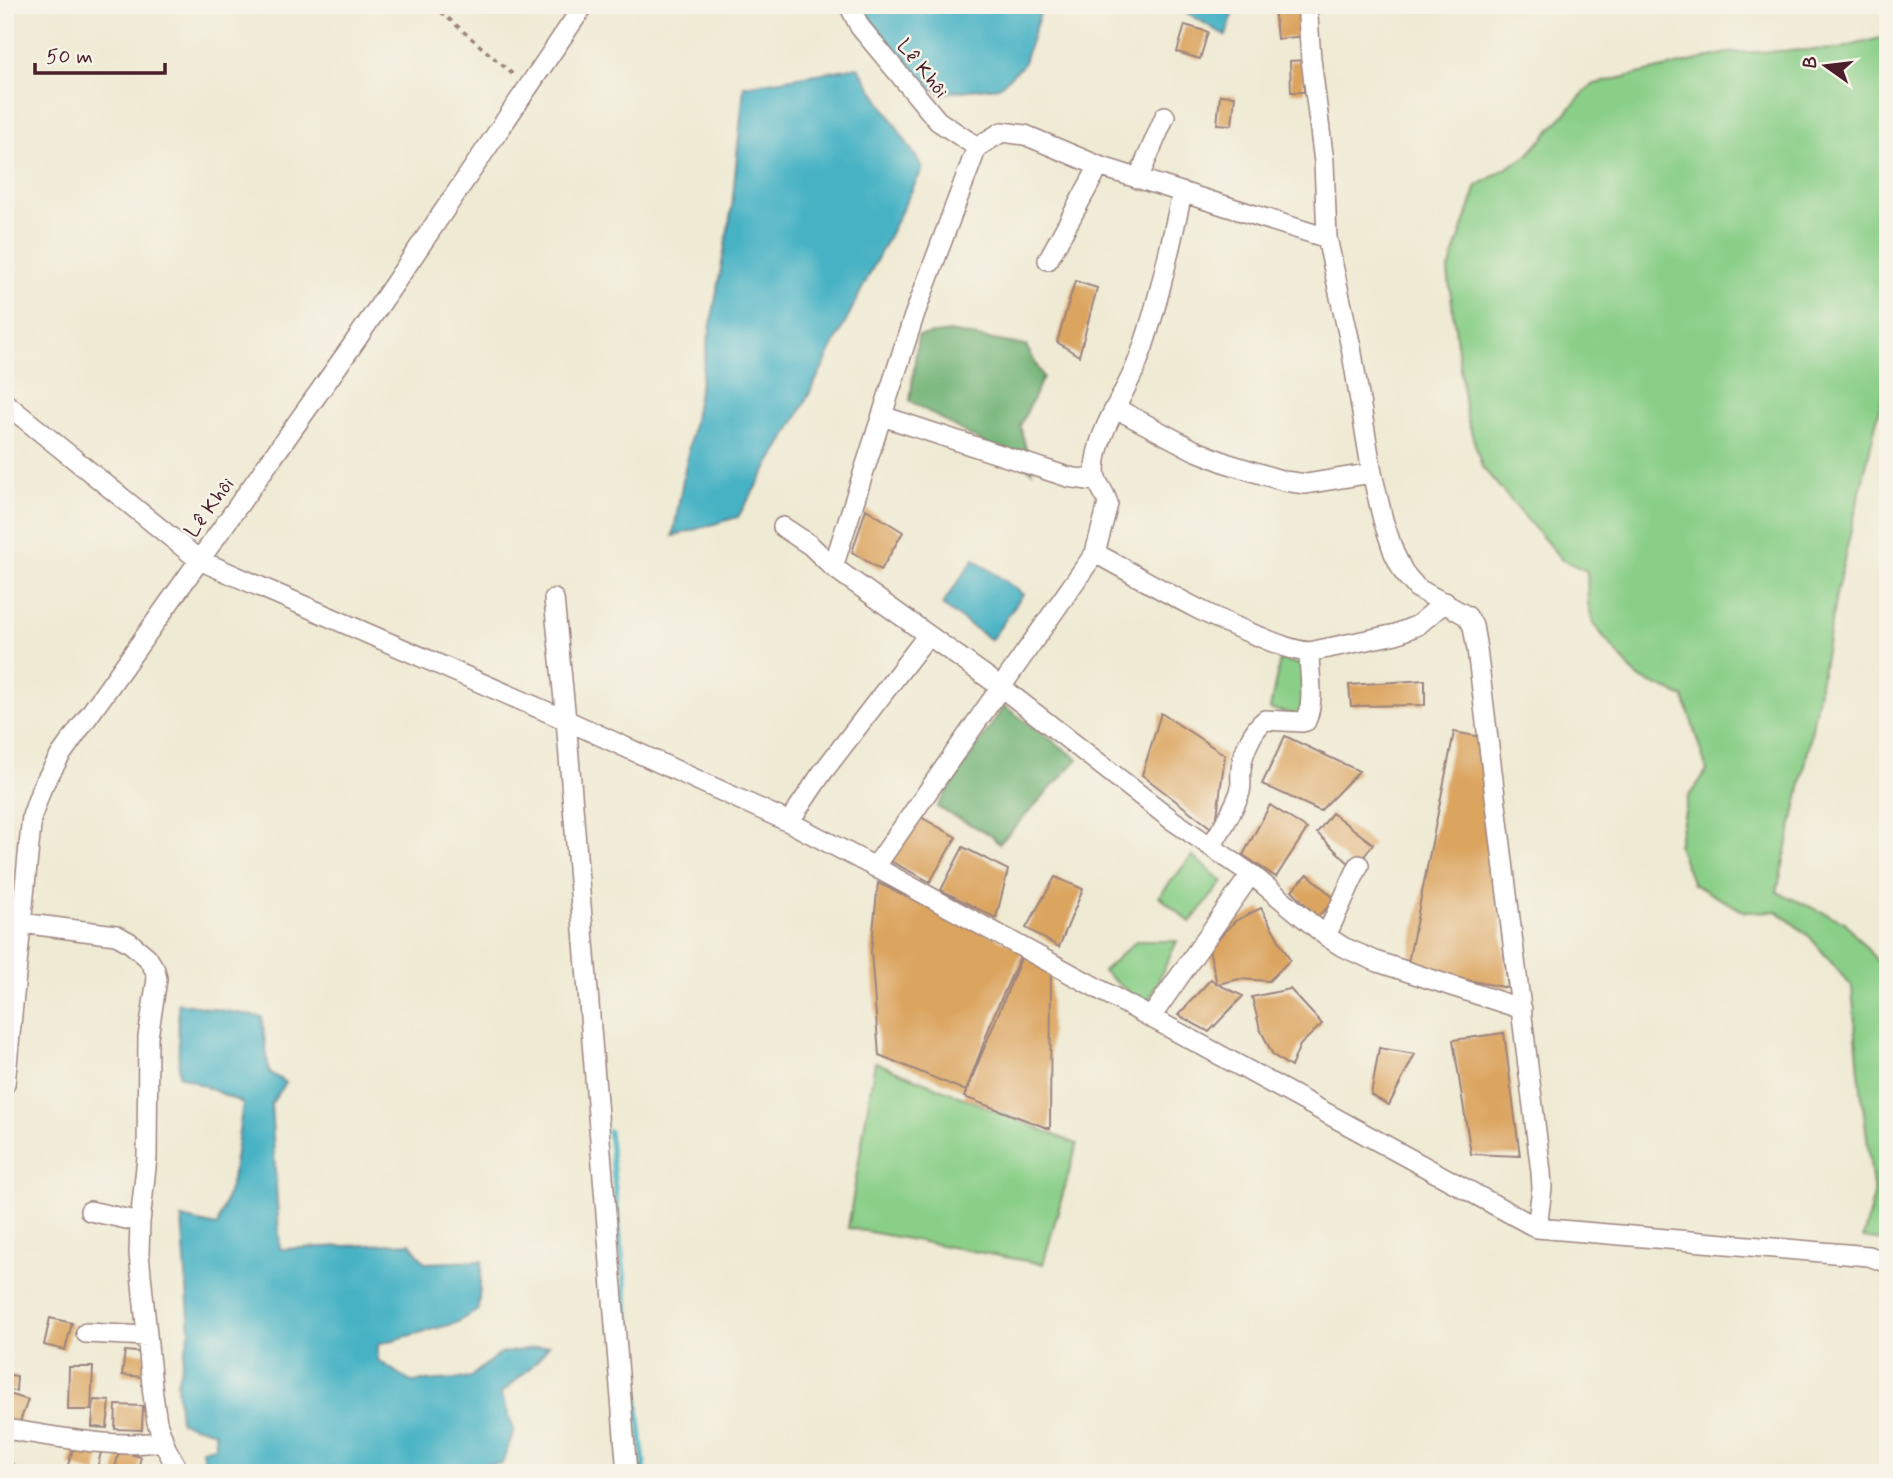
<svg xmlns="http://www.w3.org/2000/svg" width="1893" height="1478" viewBox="0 0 1893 1478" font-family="Mynerve,sans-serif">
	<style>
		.green { fill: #8acf88; stroke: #6a775a; stroke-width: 2 }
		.forest { fill: #6fb274; stroke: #5c6850; stroke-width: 2 }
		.water { fill: #47b2c4; stroke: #486878; stroke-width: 2 }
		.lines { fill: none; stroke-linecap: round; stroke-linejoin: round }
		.stream { stroke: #47b2c4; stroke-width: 5 }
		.building { fill: #dba45e }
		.minor-casing { stroke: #9c847f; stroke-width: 22 }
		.path { stroke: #9c847f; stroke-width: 3.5; stroke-dasharray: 5 5; stroke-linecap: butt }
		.minor { stroke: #fff; stroke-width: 19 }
		.labels { text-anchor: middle; stroke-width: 5; stroke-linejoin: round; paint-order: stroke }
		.street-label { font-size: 21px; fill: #4a1f2b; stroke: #f7f3e8 }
	</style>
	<rect width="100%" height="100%" fill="#f7f3e8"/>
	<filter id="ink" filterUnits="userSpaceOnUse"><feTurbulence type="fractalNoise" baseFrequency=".0143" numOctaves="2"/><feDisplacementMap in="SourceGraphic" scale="14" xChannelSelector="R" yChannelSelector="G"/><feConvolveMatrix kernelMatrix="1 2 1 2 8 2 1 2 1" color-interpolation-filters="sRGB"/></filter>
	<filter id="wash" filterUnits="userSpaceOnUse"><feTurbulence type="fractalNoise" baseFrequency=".00686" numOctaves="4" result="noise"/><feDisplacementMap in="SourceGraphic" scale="28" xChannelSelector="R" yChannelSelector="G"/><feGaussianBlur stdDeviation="1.57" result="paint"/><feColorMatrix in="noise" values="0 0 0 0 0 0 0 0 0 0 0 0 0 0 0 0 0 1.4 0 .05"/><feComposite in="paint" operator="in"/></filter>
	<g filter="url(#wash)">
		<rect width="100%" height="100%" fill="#efead3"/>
		<path class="green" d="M 1888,36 L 1888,372 L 1837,590 L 1806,761 L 1777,892 L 1845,922 L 1888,974 L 1888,1242 L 1863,1238 L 1874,1195 L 1859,1072 L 1852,987 L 1810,937 L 1777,911 L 1745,912 L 1693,884 L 1678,846 L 1688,797 L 1707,771 L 1684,697 L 1637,677 L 1593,624 L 1588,603 L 1587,571 L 1562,560 L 1482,467 L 1466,415 L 1448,272 L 1477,186 L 1528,155 L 1591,85 L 1728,53 L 1838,49 Z
			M 1280,659 L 1304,666 L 1301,716 L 1270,709 Z
			M 1192,856 L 1223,882 L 1190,922 L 1159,896 Z
			M 1136,941 L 1177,941 L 1147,1004 L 1127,991 L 1103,971 Z
			M 875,1062 L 1077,1144 L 1043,1264 L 848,1228 Z"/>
		<path class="forest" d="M 950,332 L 1026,346 L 1043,377 L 1020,426 L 1032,471 L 910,401 L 918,336 Z
			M 1004,706 L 1078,759 L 999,844 L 991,835 L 937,807 Z"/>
		<path class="water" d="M 863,5 L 1053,5 L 1041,10 L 1023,65 L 999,87 L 941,93 L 915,78 L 866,14 Z
			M 1174,5 L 1235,5 L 1226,36 Z
			M 858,67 L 923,168 L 799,414 L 738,517 L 673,536 L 732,207 L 744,86 Z
			M 974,559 L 1023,594 L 991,640 L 942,605 Z
			M 178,1003 L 262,1017 L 269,1072 L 286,1083 L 271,1104 L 280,1249 L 410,1243 L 425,1263 L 482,1261 L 478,1310 L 456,1323 L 378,1344 L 378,1360 L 411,1382 L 469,1378 L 499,1354 L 549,1345 L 535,1363 L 501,1394 L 514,1430 L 502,1464 L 480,1464 L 468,1473 L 205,1473 L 202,1449 L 216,1447 L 215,1432 L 180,1422 L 177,1383 L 190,1331 L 182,1218 L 217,1226 L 232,1180 L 243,1103 L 179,1075 Z"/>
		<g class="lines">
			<path class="stream" d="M 609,1131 L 645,1473"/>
		</g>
		<g id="blocks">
			<path class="building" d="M 1274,5 L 1302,5 L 1305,36 L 1277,39 Z
				M 1185,25 L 1208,32 L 1200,59 L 1177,52 Z
				M 1304,60 L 1304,92 L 1291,92 L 1290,61 Z
				M 1220,95 L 1235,96 L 1232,125 L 1217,124 Z
				M 1075,281 L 1097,288 L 1079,356 L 1057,342 Z
				M 866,509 L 903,532 L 881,570 L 852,552 Z
				M 1425,680 L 1425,705 L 1351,706 L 1349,685 Z
				M 1161,713 L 1225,755 L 1215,831 L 1142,775 Z
				M 1454,732 L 1481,737 L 1508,988 L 1407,968 Z
				M 1285,736 L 1359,771 L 1320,811 L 1262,784 Z
				M 1270,805 L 1307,829 L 1276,877 L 1243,855 Z
				M 1332,813 L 1373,844 L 1355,869 L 1317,833 Z
				M 919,816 L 956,837 L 930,882 L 888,860 Z
				M 963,847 L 1008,870 L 996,918 L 941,890 Z
				M 1308,874 L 1336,900 L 1317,917 L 1292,890 Z
				M 1055,877 L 1083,889 L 1059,947 L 1026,928 Z
				M 878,883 L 1023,950 L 994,1015 L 966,1091 L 879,1055 L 871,951 Z
				M 1261,908 L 1290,960 L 1269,981 L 1240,979 L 1217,984 L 1209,949 L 1235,921 Z
				M 1022,956 L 1051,965 L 1050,1129 L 964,1097 Z
				M 1211,979 L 1217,984 L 1243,996 L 1209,1032 L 1178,1015 Z
				M 1290,989 L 1322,1024 L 1300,1045 L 1291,1067 L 1273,1055 L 1260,1029 L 1252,997 Z
				M 1504,1033 L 1520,1156 L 1471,1154 L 1453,1040 Z
				M 1379,1048 L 1415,1054 L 1389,1105 L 1371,1095 Z
				M 50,1318 L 72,1323 L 65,1350 L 44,1345 Z
				M 125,1351 L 146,1353 L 144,1377 L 122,1375 Z
				M 69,1367 L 93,1367 L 91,1410 L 68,1410 Z
				M 5,1374 L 17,1376 L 16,1391 L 5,1390 Z
				M 6,1393 L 28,1400 L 19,1424 L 5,1419 Z
				M 94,1400 L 110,1401 L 107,1428 L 92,1427 Z
				M 116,1405 L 143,1406 L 142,1430 L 115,1429 Z
				M 75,1443 L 101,1452 L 96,1473 L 68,1465 Z
				M 119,1451 L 141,1457 L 137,1473 L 114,1473 Z
				M 5,1463 L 13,1464 L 12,1473 L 5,1473 Z"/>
		</g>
	</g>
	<g filter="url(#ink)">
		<use href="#blocks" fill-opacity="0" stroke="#9c847f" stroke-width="2"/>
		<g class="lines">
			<g class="minor-casing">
				<path id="minor" d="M 849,5 L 860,27 L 938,121 L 977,147
					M 1308,17 L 1311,59 L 1324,162 L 1327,238 L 1351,347 L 1372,473 L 1383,520 L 1394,553 L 1404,573 L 1417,588 L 1467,616 L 1473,626 L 1477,649 L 1541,1172 L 1542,1188 L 1537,1228
					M 1138,179 L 1165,116
					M 1182,194 C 1169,250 1158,307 1138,361 C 1126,393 1101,425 1096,460 C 1092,486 1103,484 1108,504 L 1095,553 L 1001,687 L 1172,820 L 1251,874 L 1326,936 L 1343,947 L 1378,962 L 1522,1009
					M 1327,238 L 1099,166 L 1025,135 L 1002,132 L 977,147 L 914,316 L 833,567 L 1001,687 L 875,867 L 1537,1228 L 1869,1256 L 1888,1263
					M 1048,260 L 1099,166
					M 5,403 L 199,560 L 566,720 L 789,822 L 875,867
					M 1117,409 L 1194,450 L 1226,463 L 1284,481 L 1306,484 L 1372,473
					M 882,416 L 1068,477 L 1095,481
					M 783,527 L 810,545 L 833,567
					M 1095,553 C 1149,582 1201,614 1258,636 C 1275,643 1291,650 1309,652 L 1396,634 L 1418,625 L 1445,602
					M 554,599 L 566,720 L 627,1473
					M 789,822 L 822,773 L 928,635
					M 1211,847 C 1221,829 1233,812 1240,792 C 1242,785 1240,778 1241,770 C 1242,754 1252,730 1265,720 L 1302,722 L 1306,721 C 1315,701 1309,673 1309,652
					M 21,923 L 116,935 L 129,942 L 147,957 L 155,970 L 157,979 L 148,1037 L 147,1158 L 140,1222 L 139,1254 L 153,1395 L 157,1422 L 166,1448 L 180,1473
					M 1326,936 L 1359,865
					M 1151,1017 L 1251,874
					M 5,1084 L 32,816 L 42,787 L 60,756 L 354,343 L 584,5
					M 90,1211 L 140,1222
					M 86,1333 L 147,1336
					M 5,1429 C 54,1436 114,1450 163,1441"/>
			</g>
			<path class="path" d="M 433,5 L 516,77"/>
			<use href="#minor" class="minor"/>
		</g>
	</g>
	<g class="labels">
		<g class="street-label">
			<text transform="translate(923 68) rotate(51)" y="7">Lê Khôi</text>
			<text transform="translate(209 507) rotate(-54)" y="7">Lê Khôi</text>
		</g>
	</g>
	<rect width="1893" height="1478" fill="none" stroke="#f7f3e8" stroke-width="28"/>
	<g transform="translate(1826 66) rotate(284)" stroke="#f7f3e8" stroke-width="5" paint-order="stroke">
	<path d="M0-5L12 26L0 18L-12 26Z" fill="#4a1f2b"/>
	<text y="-10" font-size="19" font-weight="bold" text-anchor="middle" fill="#4a1f2b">B</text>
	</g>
	<path d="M35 63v10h130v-10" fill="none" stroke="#4a1f2b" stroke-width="3.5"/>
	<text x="46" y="63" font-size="21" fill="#4a1f2b" stroke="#f7f3e8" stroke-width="5" paint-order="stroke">50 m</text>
</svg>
